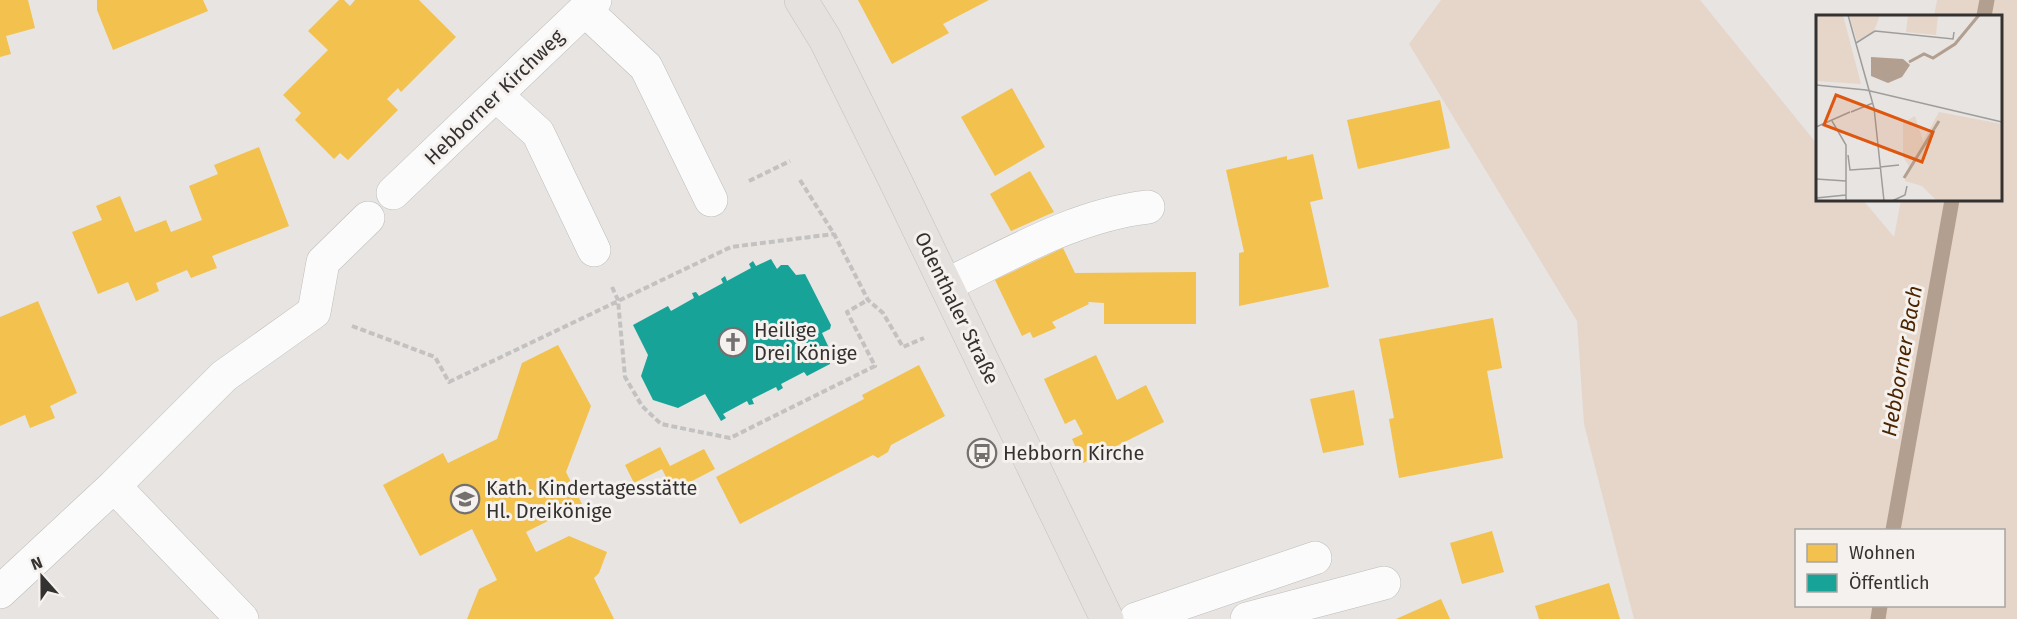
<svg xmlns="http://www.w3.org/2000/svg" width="2017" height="619" viewBox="0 0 2017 619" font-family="'Fira Sans',sans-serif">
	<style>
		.green { fill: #e6d6ca; fill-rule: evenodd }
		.homes { fill: #f2c14e }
		.public { fill: #17a398 }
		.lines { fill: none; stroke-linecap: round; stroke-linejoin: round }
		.stream { stroke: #b29f8f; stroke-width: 15 }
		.minor-casing { stroke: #bebcba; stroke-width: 34 }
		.major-casing { stroke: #c2c1c0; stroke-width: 34 }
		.path { stroke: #c4c2c1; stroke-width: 4; stroke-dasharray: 6 3; stroke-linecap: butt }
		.minor { stroke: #fbfbfb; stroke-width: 33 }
		.major { stroke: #e5e1de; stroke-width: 33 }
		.labels { text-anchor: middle; stroke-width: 6; stroke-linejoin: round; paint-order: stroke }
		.street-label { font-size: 20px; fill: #343231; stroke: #f5f1ee }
		.poi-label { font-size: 20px; fill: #343231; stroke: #f5f1ee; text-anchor: start }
		.water-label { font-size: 21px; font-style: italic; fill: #4b2500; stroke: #f5f1ee }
		.inset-river { fill: none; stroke: #b29f8f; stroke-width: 3 }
		.inset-road { fill: none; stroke: #9f9d9b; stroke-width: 1.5 }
		.view { fill: #df570e; fill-opacity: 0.15; stroke: #df570e; stroke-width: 3 }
		.inset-edge { fill: none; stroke: #343231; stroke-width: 3 }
	</style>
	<rect width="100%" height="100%" fill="#e7e4e2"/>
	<path class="green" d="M 1441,0 L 1700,0 L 1817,144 L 1818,200 L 1863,200 L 1894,237 L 1901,200 L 2000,200 L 2000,16 L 1934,16 L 1937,0 L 2017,0 L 2017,619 L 1634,619 L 1584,424 L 1577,321 L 1409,44 ZM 1796,530 L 2004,530 L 2004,606 L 1796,606 Z"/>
	<path class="homes" d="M 0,0 L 28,0 L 35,28 L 6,36 L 11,54 L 0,57 Z
		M 97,0 L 203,0 L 208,11 L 113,50 L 97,10 Z
		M 339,0 L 344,0 L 350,6 L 355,0 L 419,0 L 456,37 L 401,92 L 398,88 L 387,99 L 398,110 L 348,160 L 340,153 L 334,159 L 295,120 L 301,113 L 283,95 L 328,50 L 308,31 Z
		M 858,0 L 989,0 L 943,24 L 949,33 L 892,64 Z
		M 1012,88 L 1045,147 L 995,176 L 961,117 Z
		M 1440,100 L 1450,148 L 1358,169 L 1347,120 Z
		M 259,147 L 289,226 L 212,256 L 217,268 L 191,278 L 187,270 L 156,283 L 159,291 L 136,301 L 128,282 L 98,294 L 72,232 L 102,220 L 96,206 L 120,196 L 135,232 L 166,220 L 171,232 L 202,220 L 189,186 L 218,174 L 214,165 Z
		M 1313,154 L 1323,199 L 1310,202 L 1329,287 L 1239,306 L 1239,253 L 1244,252 L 1226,170 L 1287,156 L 1287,160 Z
		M 1030,171 L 1054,212 L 1011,231 L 990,194 Z
		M 1063,248 L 1075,273 L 1196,272 L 1196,324 L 1104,324 L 1104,303 L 1088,302 L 1089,304 L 1052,322 L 1056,328 L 1033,338 L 1030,332 L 1022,336 L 995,280 Z
		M 38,301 L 77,393 L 50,406 L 55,418 L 30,428 L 25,415 L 0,426 L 0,317 Z
		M 1493,318 L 1502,368 L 1487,371 L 1503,458 L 1399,478 L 1389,419 L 1394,418 L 1379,339 Z
		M 558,345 L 591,406 L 566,472 L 582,504 L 526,532 L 536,552 L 569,536 L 607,552 L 599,573 L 594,578 L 614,619 L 467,619 L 479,589 L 497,580 L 472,529 L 420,556 L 383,485 L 443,453 L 448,463 L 497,439 L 522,363 Z
		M 1096,355 L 1117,400 L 1146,385 L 1164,422 L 1083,463 L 1072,439 L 1083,434 L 1075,419 L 1065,424 L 1044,379 Z
		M 919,365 L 945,416 L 891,445 L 888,452 L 878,458 L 873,455 L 740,524 L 716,477 L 864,399 L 862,395 Z
		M 1354,390 L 1364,445 L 1323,453 L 1310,399 Z
		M 660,447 L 670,466 L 704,449 L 715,469 L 673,491 L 662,469 L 634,483 L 625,465 Z
		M 1492,531 L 1504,572 L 1462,584 L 1450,543 Z
		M 1609,583 L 1620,619 L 1539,619 L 1535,606 Z
		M 1441,599 L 1450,619 L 1396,619 Z"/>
	<path class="public" d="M 771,259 L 777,269 L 781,265 L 788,265 L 796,275 L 805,274 L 831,325 L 830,329 L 822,333 L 830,350 L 830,364 L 807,376 L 804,372 L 781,384 L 783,388 L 778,391 L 776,387 L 752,399 L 754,404 L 749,405 L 747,401 L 723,414 L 726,418 L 721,421 L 705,394 L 678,408 L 653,400 L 641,376 L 648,355 L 633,325 L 668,306 L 671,311 L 694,298 L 692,293 L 696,292 L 699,296 L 723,283 L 721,279 L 725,276 L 727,281 L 751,268 L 749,264 L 753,261 L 756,266 Z"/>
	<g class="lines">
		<path class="stream" d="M 1984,16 L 1987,0
			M 1893,530 L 1952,200
			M 1878,619 L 1880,606"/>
		<g class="minor-casing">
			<path id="minor" d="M 585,10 L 646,67 L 711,200
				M 496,95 L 538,133 L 594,250
				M 393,193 L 595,0
				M 946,285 C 1011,254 1076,215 1148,207
				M 114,486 L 242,619
				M 0,592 L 114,486 L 224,376 L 314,312 L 323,262 L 368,218
				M 1136,619 L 1315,558
				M 1247,619 L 1384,583"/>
		</g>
		<g class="major-casing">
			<path id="major" d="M 801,0 L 825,39 L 895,180 L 1107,619"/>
		</g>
		<path class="path" d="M 800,180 L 834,234 L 868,300 L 883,313 L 903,347 L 924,338
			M 749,181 L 790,161
			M 612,287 L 618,300 L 625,377 L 642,406 L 661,424 L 730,438 L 875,366 L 847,312 L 868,300
			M 352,326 L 435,357 L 449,382 L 731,247 L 834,234"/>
		<use href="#minor" class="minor"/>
		<use href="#major" class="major"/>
	</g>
	<defs>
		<g id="church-ring" transform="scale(1.5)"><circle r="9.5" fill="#f5f1ee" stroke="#73706f" stroke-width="1.5"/><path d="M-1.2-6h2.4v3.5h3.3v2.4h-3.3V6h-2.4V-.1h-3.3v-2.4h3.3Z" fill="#73706f"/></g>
		<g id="bus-ring" transform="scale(1.5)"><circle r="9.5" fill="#f5f1ee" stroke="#73706f" stroke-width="1.5"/><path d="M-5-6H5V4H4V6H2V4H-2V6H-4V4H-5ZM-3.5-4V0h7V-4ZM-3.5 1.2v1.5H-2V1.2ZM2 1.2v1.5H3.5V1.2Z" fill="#73706f"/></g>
		<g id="school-ring" transform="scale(1.5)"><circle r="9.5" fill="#f5f1ee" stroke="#73706f" stroke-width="1.5"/><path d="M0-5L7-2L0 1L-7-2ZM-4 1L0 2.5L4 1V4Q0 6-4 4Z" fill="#73706f"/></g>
	</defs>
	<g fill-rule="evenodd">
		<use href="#church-ring" x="733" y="342"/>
		<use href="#bus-ring" x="982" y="453"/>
		<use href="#school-ring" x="465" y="499"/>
	</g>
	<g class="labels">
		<g class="street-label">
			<text transform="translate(494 97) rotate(-44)" y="7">Hebborner Kirchweg</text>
			<text transform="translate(957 308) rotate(64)" y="7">Odenthaler Straße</text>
		</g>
		<g class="poi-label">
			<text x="754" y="337">Heilige<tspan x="754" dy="23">Drei Könige</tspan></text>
			<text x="1003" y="460">Hebborn Kirche</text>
			<text x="486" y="495">Kath. Kindertagesstätte<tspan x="486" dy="23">Hl. Dreikönige</tspan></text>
		</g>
		<g class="water-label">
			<text transform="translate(1902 361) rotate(-80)" y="7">Hebborner Bach</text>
		</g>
	</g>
	<g transform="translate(1816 15)">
		<rect width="186" height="186" fill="#e7e4e2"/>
		<path d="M 0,0 L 27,0 L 45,69 L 0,66 ZM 33,0 L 64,0 L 58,16 L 41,26 ZM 92,0 L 122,0 L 120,20 L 90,17 ZM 123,97 L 186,109 L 186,186 L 121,186 L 106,171 L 89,166 L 93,151 L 87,142 L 87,108 L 99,101 L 107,126 Z" fill="#e6d6ca"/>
		<path d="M 55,42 L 87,44 L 94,50 L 86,62 L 72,68 L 55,61 Z" fill="#b29f8f"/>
		<path class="inset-river" d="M 93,47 L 108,39 L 117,43 L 139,29 L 163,0M 88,163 L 123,106"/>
		<path class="inset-road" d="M 32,0 L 58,93 L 68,186M 59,16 L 137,24 L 138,17M 40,28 L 59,16M 0,70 L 50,75 L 186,107M 35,97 L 57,88M 16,106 L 30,130 L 30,186M 0,112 L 34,97M 32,140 L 34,155 L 64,153M 64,152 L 83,150M 0,164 L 30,166M 0,183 L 30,180M 76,186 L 89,180 L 91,171"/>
		<path class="view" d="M 20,80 L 117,117 L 106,147 L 8,110 Z"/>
		<rect width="186" height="186" class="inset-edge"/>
	</g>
	<rect x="1795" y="529" width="210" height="78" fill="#f5f1ee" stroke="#a8a5a2" stroke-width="1.5"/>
	<rect x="1807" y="544" width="30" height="18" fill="#f2c14e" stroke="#a8a5a2" stroke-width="1.5"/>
	<text x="1849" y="559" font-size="18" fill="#343231">Wohnen</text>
	<rect x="1807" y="574" width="30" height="18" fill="#17a398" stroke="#a8a5a2" stroke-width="1.5"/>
	<text x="1849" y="589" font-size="18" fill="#343231">Öffentlich</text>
	<g transform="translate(42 577) rotate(339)" stroke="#f5f1ee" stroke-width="4.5" paint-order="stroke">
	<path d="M0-4.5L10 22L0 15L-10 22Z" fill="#343231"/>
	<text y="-9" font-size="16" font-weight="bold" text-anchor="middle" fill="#343231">N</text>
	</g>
</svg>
